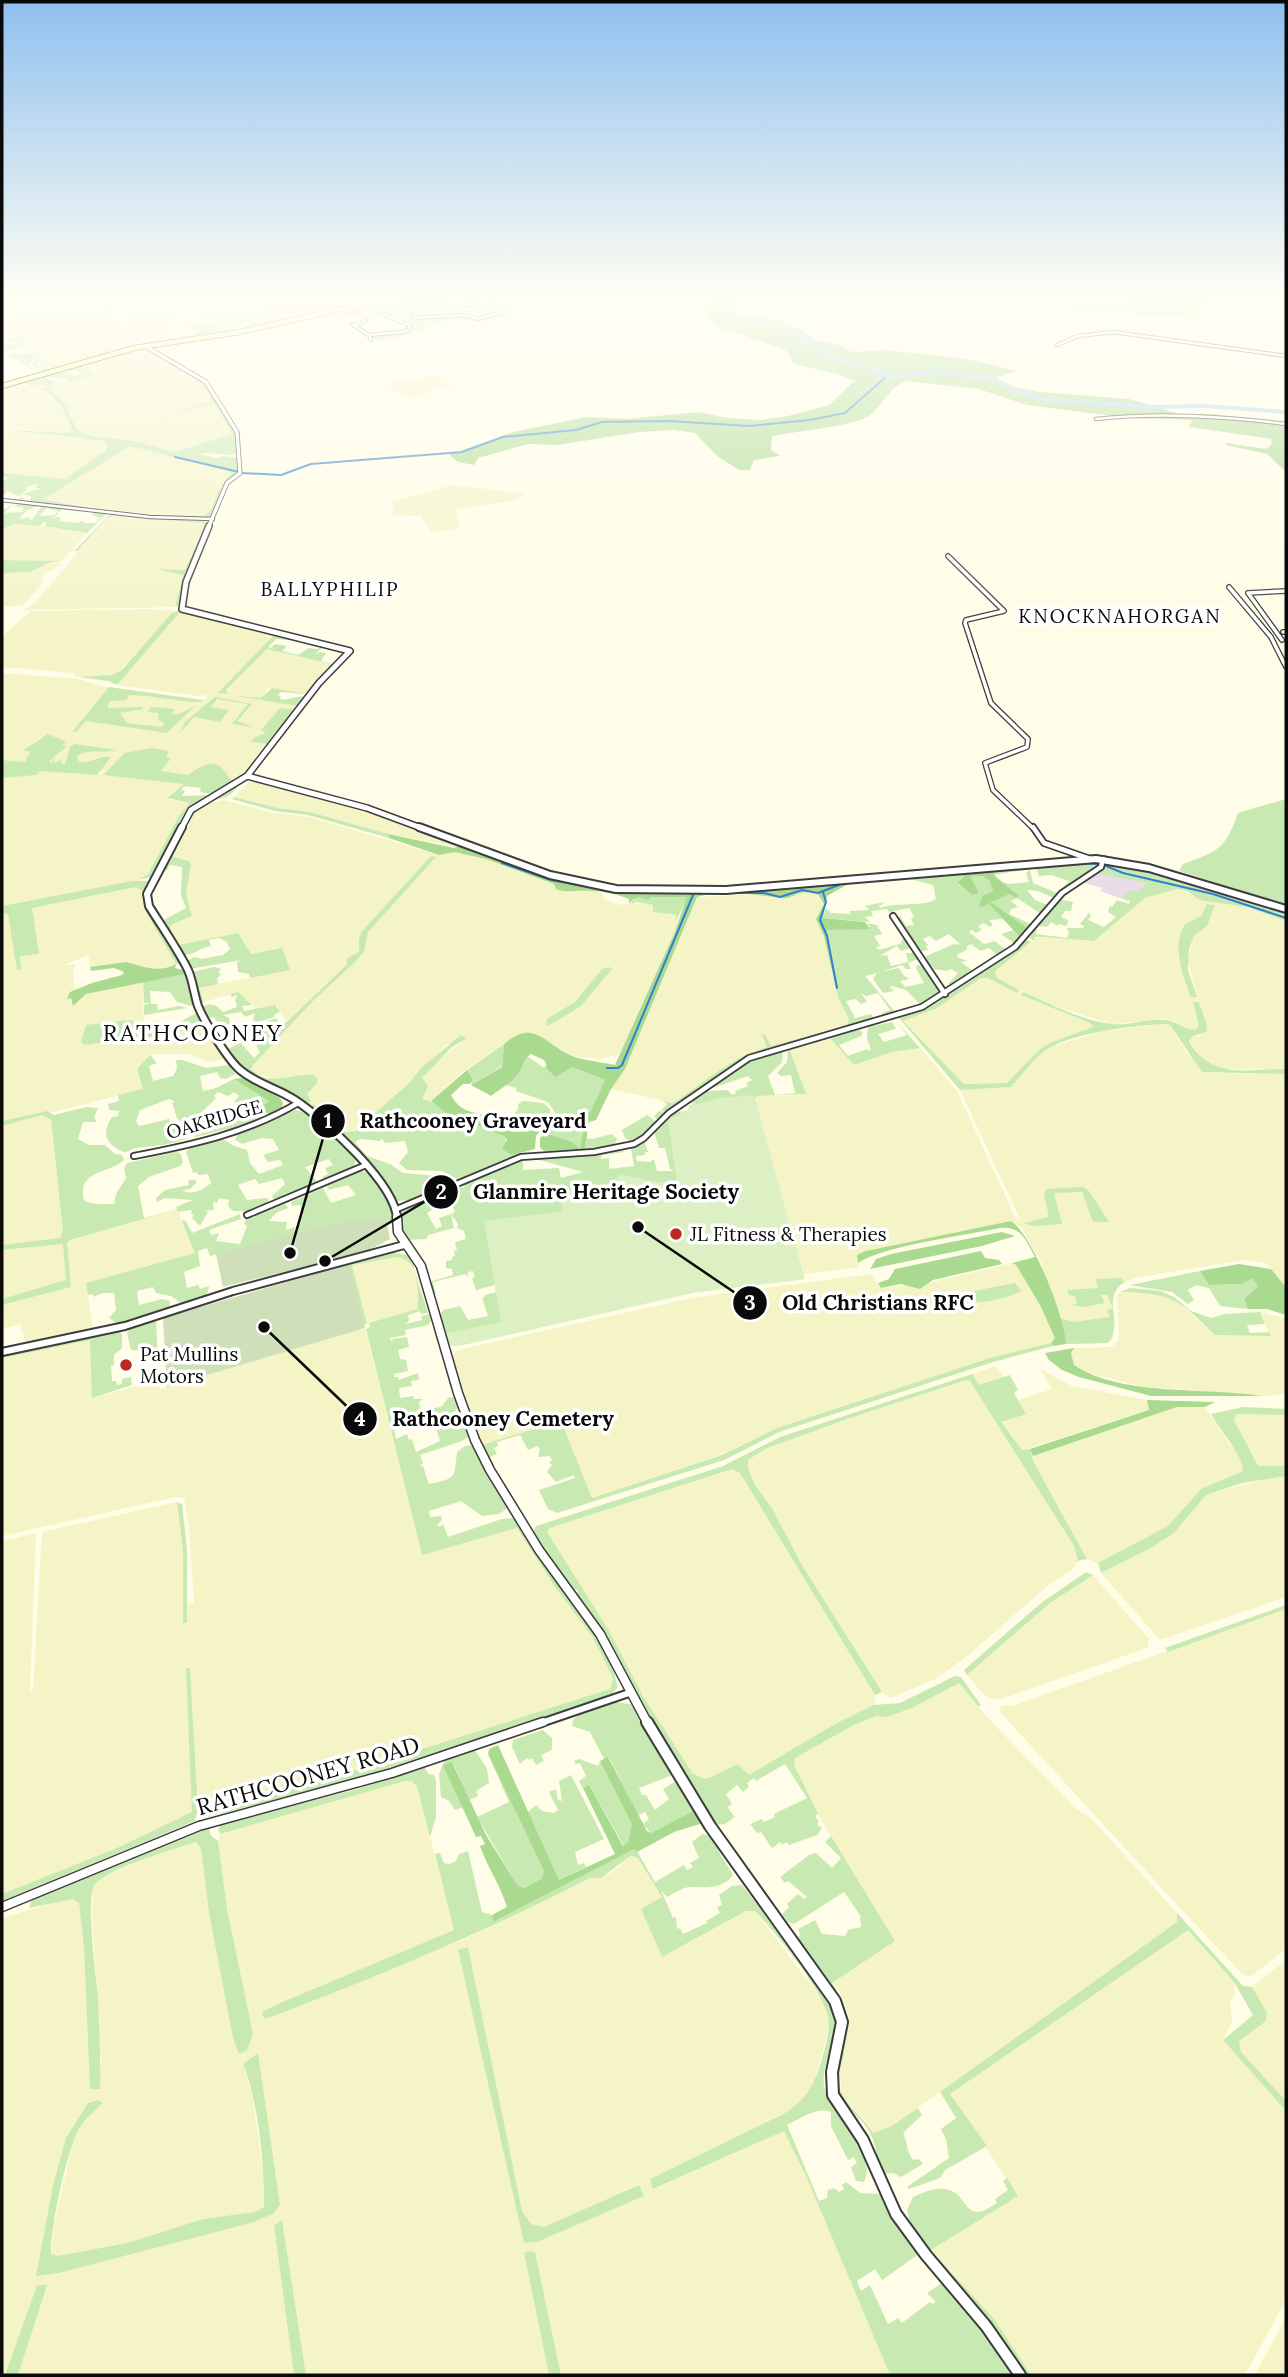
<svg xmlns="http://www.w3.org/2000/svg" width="1288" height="2377" viewBox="0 0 1288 2377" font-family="Lora,serif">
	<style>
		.industrial { fill: #eaddea }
		.farmland { fill: #f4f4c7; fill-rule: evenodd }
		.green { fill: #c8e9b1 }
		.forest { fill: #aada90 }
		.cemetery { fill: #cfdfba }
		.pitch { fill: #dcf0c3 }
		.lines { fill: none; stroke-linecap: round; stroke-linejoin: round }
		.stream { stroke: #3180cf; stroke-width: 2 }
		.river { fill: #abd3f7; fill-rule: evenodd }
		.minor-far4-casing { stroke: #3d3d3d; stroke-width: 4.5 }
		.minor-far3-casing { stroke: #3d3d3d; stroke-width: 6 }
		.minor-far2-casing { stroke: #3d3d3d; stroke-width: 8 }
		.minor-far1-casing { stroke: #3d3d3d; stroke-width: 10 }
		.minor-casing { stroke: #3d3d3d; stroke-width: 11 }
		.tertiary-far4-casing { stroke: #3d3d3d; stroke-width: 5 }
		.tertiary-far3-casing { stroke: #3d3d3d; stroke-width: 8 }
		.tertiary-far2-casing { stroke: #3d3d3d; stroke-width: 10 }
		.tertiary-far1-casing { stroke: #3d3d3d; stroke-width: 11 }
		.tertiary-casing { stroke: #3d3d3d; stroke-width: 14 }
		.secondary-casing { stroke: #2c2c2c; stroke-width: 6 }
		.minor-far4 { stroke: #fff; stroke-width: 2.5 }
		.minor-far3 { stroke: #fff; stroke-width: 3.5 }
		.minor-far2 { stroke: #fff; stroke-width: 4.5 }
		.minor-far1 { stroke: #fff; stroke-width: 6 }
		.minor { stroke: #fff; stroke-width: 8 }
		.tertiary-far4 { stroke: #fff; stroke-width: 3.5 }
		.tertiary-far3 { stroke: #fff; stroke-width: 5 }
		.tertiary-far2 { stroke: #fff; stroke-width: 6 }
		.tertiary-far1 { stroke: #fff; stroke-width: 8 }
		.tertiary { stroke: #fff; stroke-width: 10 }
		.secondary { stroke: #fffea2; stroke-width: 4.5 }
		.poi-dot { fill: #bb2921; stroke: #fff; stroke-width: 2.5 }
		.labels { text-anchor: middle; stroke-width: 7; stroke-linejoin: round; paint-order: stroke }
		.far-quarter-label { font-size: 19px; letter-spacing: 2px; fill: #0a0a0a; stroke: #fff }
		.street-label { font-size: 19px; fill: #0a0a0a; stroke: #fff }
		.poi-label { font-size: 19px; fill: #0a0a0a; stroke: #fff; text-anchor: start }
		.quarter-label { font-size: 23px; letter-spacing: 2px; fill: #0a0a0a; stroke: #fff }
		.near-street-label { font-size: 23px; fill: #0a0a0a; stroke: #fff }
		.leader { fill: none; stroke: #0a0a0a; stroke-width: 2.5 }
		.callout-dot { fill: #0a0a0a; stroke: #fff; stroke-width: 2.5 }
		.mark-label { font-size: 21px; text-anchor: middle; font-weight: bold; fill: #fff }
		.callout-label { font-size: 21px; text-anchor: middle; font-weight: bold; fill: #0a0a0a; stroke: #fff; stroke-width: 7; stroke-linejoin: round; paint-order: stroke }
	</style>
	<rect width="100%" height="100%" fill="#fffde7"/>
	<path class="industrial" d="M 313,298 L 334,310 L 281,322 L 262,308 Z
		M 1094,873 L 1125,878 L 1155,885 L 1128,901 L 1100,891 L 1103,888 L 1084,883 Z"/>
	<path class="farmland" d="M 2,295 L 221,295 L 247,304 L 223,322 L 189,327 L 176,322 L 207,310 L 230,314 L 203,309 L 161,326 L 173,332 L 135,342 L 121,341 L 127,315 L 112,313 L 98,299 L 102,306 L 101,313 L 50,327 L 87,319 L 119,327 L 111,347 L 104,354 L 48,371 L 35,365 L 38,355 L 17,339 L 44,328 L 14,317 L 5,308 L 12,317 L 39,329 L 2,341 Z
		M 225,295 L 261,295 L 255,300 L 264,295 L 338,295 L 356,304 L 337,309 L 314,297 L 263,308 L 281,322 L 259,326 L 255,317 L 238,316 L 250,303 Z
		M 142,348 L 181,370 L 144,379 L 184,371 L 198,379 L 214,402 L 170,413 L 136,426 L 214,403 L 232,434 L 174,452 L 135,441 L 91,436 L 77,430 L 65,406 L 45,389 L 61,406 L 73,431 L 64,433 L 2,427 L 2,387 L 29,380 L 42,384 L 93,374 L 78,366 Z
		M 426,375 L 450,379 L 445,383 L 451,385 L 449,387 L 434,388 L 423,396 L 414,399 L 392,390 L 393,388 L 386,385 L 397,381 L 411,383 Z
		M 2,429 L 106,441 L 108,443 L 99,458 L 64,479 L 2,473 L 2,435 L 9,431 L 2,434 Z
		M 130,446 L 135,446 L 233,472 L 218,492 L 211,510 L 203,518 L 117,511 L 44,499 L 75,478 Z
		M 452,485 L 527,494 L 512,501 L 455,509 L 460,529 L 431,532 L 421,516 L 391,515 L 394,509 L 392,502 Z
		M 119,516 L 204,523 L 204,528 L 185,570 L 155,569 L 183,575 L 175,607 L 23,610 L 35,603 L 107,518 Z
		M 14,524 L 44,526 L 87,533 L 62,561 L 2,560 L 2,529 Z
		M 48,563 L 60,563 L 54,570 L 44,573 L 41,581 L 43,583 L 22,606 L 2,606 L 2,573 L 30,572 Z
		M 147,609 L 176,611 L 117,674 L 79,677 L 73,676 L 74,673 L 2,667 L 2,636 L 31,611 Z
		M 179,613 L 273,636 L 219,693 L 227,694 L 226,691 L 267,649 L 331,664 L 306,694 L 269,688 L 261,698 L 231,694 L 298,706 L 238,779 L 217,790 L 184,784 L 168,796 L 169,800 L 191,803 L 180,814 L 146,877 L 140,881 L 2,906 L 2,778 L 37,775 L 40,771 L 97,775 L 105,772 L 43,765 L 41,737 L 24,749 L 30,752 L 25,762 L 2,760 L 2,673 L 78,679 L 105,687 L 203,700 L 208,698 L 204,694 L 199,696 L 117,685 Z
		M 251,780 L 358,808 L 423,831 L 457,845 L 457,847 L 388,834 L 310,812 L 277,808 L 234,797 Z
		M 224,800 L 268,812 L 309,817 L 439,855 L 454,852 L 486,859 L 554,884 L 566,893 L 592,891 L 602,893 L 604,899 L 621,905 L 644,903 L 654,905 L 653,912 L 676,916 L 678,923 L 674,934 L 621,1054 L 600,1059 L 572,1056 L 537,1034 L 513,1037 L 461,1073 L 431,1101 L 421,1099 L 422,1078 L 434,1064 L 466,1039 L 446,1045 L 377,1113 L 350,1133 L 314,1104 L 311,1106 L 308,1103 L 310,1101 L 307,1094 L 310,1088 L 304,1074 L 278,1080 L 254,1073 L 251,1069 L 253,1065 L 313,1001 L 355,962 L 364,952 L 368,932 L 435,857 L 431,856 L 362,931 L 359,939 L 359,952 L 347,958 L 347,963 L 287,1022 L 276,1005 L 256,1008 L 238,992 L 204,1002 L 202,994 L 199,993 L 201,987 L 290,970 L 251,954 L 237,933 L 178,945 L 170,928 L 171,925 L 192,916 L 186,894 L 191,865 L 173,858 L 193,816 L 207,804 Z
		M 136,887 L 140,888 L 146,912 L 176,964 L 160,970 L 126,962 L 90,967 L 89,955 L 61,966 L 75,964 L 75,969 L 73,970 L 75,990 L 70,992 L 68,998 L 71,998 L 73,1005 L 86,994 L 143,982 L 144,1038 L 208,1026 L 225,1053 L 224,1059 L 209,1062 L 188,1054 L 154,1054 L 137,1069 L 143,1089 L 53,1112 L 47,1111 L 2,1121 L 2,913 L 8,914 L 18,970 L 20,956 L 39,954 L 31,908 Z
		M 1177,889 L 1212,901 L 1247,907 L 1286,921 L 1286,1069 L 1217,1069 L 1206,1063 L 1189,1042 L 1191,1037 L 1201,1036 L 1207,1025 L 1199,1002 L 1193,1002 L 1199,1026 L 1195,1030 L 1186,1030 L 1174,1021 L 1163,1019 L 1111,1024 L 1061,1008 L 1023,992 L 1021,995 L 1090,1023 L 1093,1027 L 1039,1050 L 1007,1083 L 964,1084 L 903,1021 L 937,1008 L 981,978 L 988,978 L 1017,993 L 1019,990 L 997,978 L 995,970 L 1034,941 L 1035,937 L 1094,941 L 1145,898 ZM 1207,904 L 1214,905 L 1207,926 L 1193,936 L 1188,961 L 1197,996 L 1178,961 L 1179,944 L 1182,930 L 1201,916 Z
		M 802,891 L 818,894 L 823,898 L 824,904 L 816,919 L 824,936 L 838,997 L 849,1019 L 847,1026 L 771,1046 L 762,1035 L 768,1047 L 746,1055 L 724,1067 L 673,1103 L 611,1089 L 625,1069 L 697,897 L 763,894 L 780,898 Z
		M 1163,1024 L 1170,1025 L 1185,1050 L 1207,1073 L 1286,1074 L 1286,1287 L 1266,1263 L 1245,1260 L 1134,1278 L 1115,1288 L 1112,1294 L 1113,1338 L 1108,1343 L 1066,1344 L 1041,1262 L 1021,1227 L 1011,1221 L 857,1256 L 859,1267 L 804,1274 L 755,1099 L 757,1096 L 800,1095 L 788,1048 L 830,1038 L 855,1065 L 892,1052 L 920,1048 L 957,1091 L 1016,1219 L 1020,1219 L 960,1090 L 1011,1087 L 1042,1053 L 1053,1046 L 1104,1031 Z
		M 42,1115 L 51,1120 L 63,1231 L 60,1238 L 51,1240 L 2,1245 L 2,1126 Z
		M 177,1209 L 196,1253 L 86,1283 L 93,1330 L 26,1344 L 20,1324 L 2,1329 L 2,1305 L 71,1287 L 67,1241 L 70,1240 Z
		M 64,1244 L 66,1281 L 2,1299 L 2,1250 Z
		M 397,1256 L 408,1261 L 417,1280 L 418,1309 L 367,1324 L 352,1265 Z
		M 1012,1263 L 1016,1265 L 1040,1305 L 1056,1339 L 1051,1343 L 990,1358 L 777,1428 L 723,1454 L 592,1498 L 561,1421 L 482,1445 L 452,1356 L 456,1351 L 466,1348 L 697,1297 L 871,1274 L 881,1288 L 925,1284 Z
		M 1120,1292 L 1164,1295 L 1176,1301 L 1215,1335 L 1270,1336 L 1260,1312 L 1286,1319 L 1286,1394 L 1262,1396 L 1144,1387 L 1085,1372 L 1074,1365 L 1071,1353 L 1074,1348 L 1112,1347 L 1119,1340 L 1117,1296 Z
		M 365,1328 L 422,1555 L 517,1528 L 555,1587 L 592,1636 L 613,1678 L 610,1689 L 309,1785 L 198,1810 L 190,1668 L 192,1812 L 117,1848 L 2,1894 L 2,1541 L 36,1533 L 30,1691 L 33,1690 L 42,1532 L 177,1502 L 183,1551 L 183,1623 L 187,1623 L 188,1605 L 194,1602 L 189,1526 L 184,1498 L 175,1497 L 2,1536 L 2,1358 L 90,1339 L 93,1398 L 159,1380 L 160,1389 Z
		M 996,1366 L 1018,1400 L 1052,1389 L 1040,1369 L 1072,1386 L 1147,1400 L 1149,1410 L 1022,1450 L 1009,1431 L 1007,1432 L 972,1374 Z
		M 966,1380 L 973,1385 L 1074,1546 L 1078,1561 L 1073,1569 L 1050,1584 L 965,1658 L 935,1679 L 891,1698 L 882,1692 L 802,1565 L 773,1510 L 755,1485 L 747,1468 L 748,1460 L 765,1449 L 850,1418 Z
		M 1178,1407 L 1205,1407 L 1228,1442 L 1242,1458 L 1243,1471 L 1201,1489 L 1168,1526 L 1098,1563 L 1087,1559 L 1034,1463 L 1033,1456 Z
		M 1236,1414 L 1286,1415 L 1286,1466 L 1258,1466 L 1233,1420 Z
		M 732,1469 L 740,1473 L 875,1695 L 876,1701 L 873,1705 L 835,1724 L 749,1776 L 738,1764 L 706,1779 L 693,1774 L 643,1696 L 608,1629 L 546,1532 L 550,1528 Z
		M 1274,1476 L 1286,1476 L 1286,1597 L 1160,1640 L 1101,1573 L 1149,1549 L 1174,1533 L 1206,1495 Z
		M 1093,1575 L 1149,1639 L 1147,1648 L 998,1700 L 985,1696 L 967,1675 L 1050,1603 Z
		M 1286,1609 L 1286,1949 L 1250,1977 L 1242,1974 L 1181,1909 L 999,1711 L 1000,1707 L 1005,1705 L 1012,1706 Z
		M 959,1683 L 986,1716 L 1075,1808 L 1091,1818 L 1177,1913 L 1177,1922 L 946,2088 L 890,2127 L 873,2133 L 866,2122 L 846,2101 L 841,2089 L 840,2070 L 849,2017 L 842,1996 L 832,1982 L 895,1941 L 808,1798 L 794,1765 L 794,1758 L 852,1726 L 876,1716 L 887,1717 L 912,1708 Z
		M 405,1781 L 411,1781 L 417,1786 L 454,1930 L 285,2001 L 264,2010 L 263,2016 L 302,2005 L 464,1939 L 591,1878 L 611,1873 L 630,1856 L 636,1856 L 662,1897 L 641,1909 L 662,1957 L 747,1911 L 755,1911 L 823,2001 L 828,2019 L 827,2034 L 814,2083 L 802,2102 L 782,2114 L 650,2179 L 654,2189 L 784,2131 L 807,2178 L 890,2375 L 561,2375 L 535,2252 L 527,2251 L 524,2254 L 549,2375 L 306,2375 L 282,2221 L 274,2227 L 294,2375 L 18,2375 L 46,2286 L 37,2285 L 5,2375 L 2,2375 L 2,1918 L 52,1903 L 73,1899 L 79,1903 L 84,1947 L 90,2088 L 101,2064 L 92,1913 L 93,1886 L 101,1878 L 151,1856 L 196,1842 L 201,1849 L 209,1913 L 233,2038 L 239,2054 L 253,2034 L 227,1909 L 218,1841 L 220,1834 ZM 468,1947 L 522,2211 L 531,2224 L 544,2227 L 638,2185 L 644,2196 L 537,2242 L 524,2243 L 458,1950 ZM 258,2054 L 280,2205 L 273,2214 L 251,2223 L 59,2273 L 36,2275 L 66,2138 L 88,2103 L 98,2108 L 81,2124 L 74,2139 L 54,2224 L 51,2254 L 58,2257 L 127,2243 L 203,2219 L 255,2212 L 264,2207 L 264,2177 L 253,2100 L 243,2064 Z
		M 1188,1930 L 1234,1982 L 1235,1994 L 1230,2002 L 1232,2022 L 1223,2040 L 1286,2111 L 1286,2300 L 1245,2375 L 1031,2375 L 995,2320 L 931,2249 L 1018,2196 L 950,2094 Z
		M 1286,1960 L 1286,2101 L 1241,2052 L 1239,2041 L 1266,2021 L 1267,2013 L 1252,1987 Z
		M 1286,2317 L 1286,2375 L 1255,2375 Z"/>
	<path class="green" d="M 221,295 L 250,303 L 234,317 L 236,318 L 254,317 L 259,326 L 280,321 L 262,308 L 278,305 L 271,307 L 274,311 L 271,313 L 282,321 L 254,328 L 251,324 L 252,328 L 248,329 L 243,326 L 251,324 L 250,321 L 240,323 L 242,326 L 232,328 L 236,332 L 231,332 L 226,325 L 220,327 L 228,333 L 199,337 L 195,333 L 204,330 L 189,331 L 191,326 L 223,322 L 232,315 L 205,309 L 235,314 L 247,305 Z
		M 490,295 L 496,295 L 509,310 L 511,317 L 441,322 L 401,337 L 373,341 L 371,336 L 410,330 L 409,323 L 375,310 L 393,306 L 392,304 L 404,300 L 413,307 L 411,316 L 421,320 L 462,315 L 479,319 L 492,317 L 501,312 L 502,308 L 492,303 Z
		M 99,298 L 111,312 L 107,317 L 116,318 L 111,324 L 119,327 C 116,338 114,347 105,354 L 48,372 L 32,366 L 36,355 C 22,344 22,345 4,352 L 8,355 L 32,353 L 34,357 L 29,366 L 43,374 L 2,353 L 2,345 L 5,347 L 18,342 L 2,342 L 43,329 L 17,339 L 38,355 L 35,365 L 48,371 L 104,354 L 113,344 L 118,327 L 86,319 L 50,327 L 104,313 L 105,307 Z
		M 142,348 L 79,366 L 94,374 L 71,382 L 64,378 L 58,380 L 61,378 L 45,377 L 55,382 L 49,386 L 39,384 L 32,387 L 28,386 L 31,384 L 20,383 L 44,378 L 43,375 L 60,370 L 73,376 L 83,373 L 77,370 L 69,371 L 66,368 L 143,348 L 202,380 L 234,430 L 236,454 C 223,457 215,451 199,454 L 216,458 L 223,456 L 238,458 L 240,471 L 223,486 L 211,518 L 104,511 L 203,518 L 211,510 L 218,492 L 232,472 L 130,446 L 44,499 L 101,510 L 31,501 L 31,496 L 23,495 L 21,498 L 28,499 L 18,500 C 24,492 31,491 40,489 L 35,487 L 40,483 L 26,487 L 27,490 L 19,496 L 8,491 L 2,496 L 2,482 L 8,478 L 2,476 L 2,473 L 65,479 L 106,450 L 108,443 L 105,441 L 2,429 L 64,433 L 73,431 L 61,406 L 44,388 L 48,387 L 64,403 L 77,430 L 91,436 L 135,441 L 174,452 L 232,434 L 214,403 L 134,426 L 213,401 L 198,379 L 184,371 L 145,380 L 180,370 Z
		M 13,503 L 5,513 L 23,512 L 23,507 L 14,507 L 18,503 L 40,505 L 26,511 L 19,519 L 31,517 L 28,519 L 32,520 L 42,506 L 49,506 L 39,516 L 55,515 L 58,511 L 48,509 L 51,506 L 64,507 L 50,522 L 56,517 L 60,517 L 60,521 L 78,523 L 83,520 L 83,523 L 95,523 L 100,518 L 92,515 L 93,513 L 107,513 L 87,533 L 44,526 L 47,523 L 43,522 L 40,526 L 14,524 L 2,529 L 2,509 L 6,509 Z
		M 110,514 L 209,522 L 184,582 L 178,606 L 175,607 L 183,575 L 155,569 L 185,570 L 204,528 L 204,523 L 113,516 L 107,518 L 78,551 L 74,551 Z
		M 2,560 L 62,561 L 48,563 L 30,572 L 2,573 Z
		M 178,611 L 302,641 L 276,639 L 268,647 L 274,649 L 271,647 L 276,644 L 287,646 L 282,651 L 298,655 L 309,648 L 317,649 L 324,646 L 314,655 L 320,652 L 326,653 L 321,661 L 333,664 L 338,661 L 308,694 L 281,692 L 278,695 L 281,697 L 280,699 C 289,701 296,695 306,697 L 298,706 L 231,695 L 261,698 L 272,688 L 306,694 L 331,664 L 267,649 L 226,690 L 227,694 L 218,693 L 273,636 L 179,613 L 117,685 L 108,681 L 79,677 L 112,675 L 122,670 L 172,613 Z
		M 109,687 L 116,688 L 202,700 L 201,702 C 176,702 153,695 129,695 L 126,700 L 109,701 L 108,708 L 142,707 L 143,709 L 120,713 L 127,723 L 161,727 L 165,724 L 158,719 L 159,713 L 148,712 L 150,707 L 175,709 L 172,714 L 179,714 L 195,706 L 167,733 L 86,721 L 76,732 L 73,731 Z
		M 215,697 L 252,704 L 237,721 L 253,727 L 232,724 L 248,704 L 217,699 L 211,707 L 229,710 L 220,722 L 194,717 L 180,733 L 185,722 Z
		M 280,708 L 295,710 L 268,744 L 251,742 L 255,737 L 266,733 L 261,730 Z
		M 48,734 L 66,742 L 62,745 L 66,746 C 62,753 49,757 50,764 L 56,758 L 53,764 L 62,759 L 61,764 L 65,764 L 70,747 L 75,744 L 116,750 C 103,754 89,748 77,756 L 78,761 C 91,765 98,755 111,757 L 97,775 L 40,771 L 37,775 L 2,778 L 2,760 L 25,762 L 30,752 L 23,750 Z
		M 151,748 L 169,751 L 166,757 L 171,758 L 161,771 L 188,775 C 191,772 194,771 197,769 C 220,756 220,768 234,783 L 212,794 L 200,792 L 201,788 L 185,786 L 181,789 L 185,791 L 182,796 L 208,795 L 185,815 L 151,877 L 140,879 L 148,874 L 180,814 L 190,803 L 167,798 L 184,784 L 103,775 L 125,753 Z
		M 240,784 C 225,803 226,794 208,803 C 189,813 182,838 173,857 L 189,861 L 191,865 L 186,894 L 192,916 L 171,925 L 170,928 L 178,945 L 238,933 L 251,954 L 282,948 L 290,970 L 250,978 L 249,974 L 238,972 L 237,962 L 242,960 L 189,969 L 185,962 L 194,957 L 202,959 L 223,955 L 230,949 L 227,942 L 219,938 L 209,940 L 211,946 C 199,948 194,955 181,956 L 162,921 L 186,908 L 181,895 L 182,867 L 170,865 L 167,870 L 163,870 L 194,810 Z
		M 234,797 L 277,808 L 310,812 L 388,834 L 389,838 L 308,815 L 275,811 L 232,799 Z
		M 1286,799 L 1286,905 L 1179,871 L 1183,864 C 1218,851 1225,850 1238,813 Z
		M 431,856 L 436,857 L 368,932 L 364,952 L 355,962 L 313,1001 L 253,1065 L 251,1069 C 269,1088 292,1073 313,1075 L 317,1078 L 317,1083 L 307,1094 L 311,1101 L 306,1105 C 276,1090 245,1080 229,1049 L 240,1042 L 254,1058 L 260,1052 L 256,1045 L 264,1041 L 255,1030 L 240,1032 L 236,1041 L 225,1041 L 222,1035 L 257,1027 L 257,1025 L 276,1018 L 279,1022 L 287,1022 L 347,964 L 347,958 L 359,952 L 359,939 L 362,931 Z
		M 1085,861 L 1099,864 L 1063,889 L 1054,898 L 1038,891 L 1027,890 L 1035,900 L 1048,905 L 1041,914 L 1017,898 L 1011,901 L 1018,907 L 1011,909 L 1009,914 L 1033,925 L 1015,944 L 1001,934 L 1013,930 L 1019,936 L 1026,928 L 992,903 L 989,904 L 1003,919 L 989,920 L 993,925 L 989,927 L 984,923 L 978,926 L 982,930 L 976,933 L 972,930 L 969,932 L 984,944 L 995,941 L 1007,951 L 999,957 L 989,948 L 981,951 L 971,944 L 966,947 L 968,949 L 958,954 L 957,957 L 967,961 L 961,962 L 973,971 L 977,968 L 977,971 L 953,986 L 948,984 L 958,973 L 951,969 L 947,971 L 934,969 L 931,965 L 928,965 L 935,977 L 945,986 L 944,990 L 922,958 L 954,944 L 961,945 L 949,934 L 936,941 L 930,936 L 923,939 L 928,945 L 926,946 L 928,950 L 919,952 L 896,917 L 900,916 L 906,926 L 914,925 L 911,919 L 914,916 L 909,908 L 889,912 L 887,909 L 871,911 L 873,916 L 865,917 L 870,922 L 823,918 L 826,908 L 831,913 L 850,914 L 850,911 L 870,910 L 865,906 L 884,902 L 880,906 L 878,904 L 880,908 C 894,902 926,907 936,899 L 933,885 L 914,880 L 911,874 L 1027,865 L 1023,870 L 994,875 L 992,870 L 962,872 L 964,877 L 957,884 L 972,895 L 979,893 L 969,876 L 982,876 L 991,881 L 993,891 L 982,896 L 980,908 L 987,902 L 1010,894 L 1015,898 L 1018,896 L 1002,882 L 1009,884 L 1029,882 L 1026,873 L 1030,870 L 1033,883 L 1057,893 L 1069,881 L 1051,875 L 1039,876 L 1035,865 Z
		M 1111,863 L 1129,864 L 1286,913 L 1286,921 L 1247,907 L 1200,900 L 1187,891 L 1177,889 L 1145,898 L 1094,941 L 1040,937 L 1035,937 L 1034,941 L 1030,938 L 1034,930 L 1038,929 L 1035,934 L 1067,938 L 1069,931 L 1066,928 L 1083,928 L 1084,926 L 1080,924 L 1089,913 L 1091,916 L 1088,920 L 1104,927 L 1116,917 L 1108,912 L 1110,906 L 1112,907 L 1117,900 L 1129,904 L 1130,901 L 1122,898 L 1131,890 L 1138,892 L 1147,883 L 1094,873 Z
		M 132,881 L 149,881 C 138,908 167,941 180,964 L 176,964 L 146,912 L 142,891 L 136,887 L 32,908 L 39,954 L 20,956 L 21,969 L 17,970 L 8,914 L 2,913 L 2,906 Z
		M 641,897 L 688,897 L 676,921 L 676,915 L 653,912 L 653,905 L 637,902 L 631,904 L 633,899 Z
		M 1059,899 L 1073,902 L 1071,911 L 1065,911 L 1061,917 L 1068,920 L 1067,926 L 1058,924 L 1057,926 L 1051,922 L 1047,927 L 1038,926 Z
		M 1207,904 L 1215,905 L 1207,926 L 1194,936 L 1189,949 L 1188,970 L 1197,997 L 1191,997 C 1182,973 1171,949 1185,924 L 1201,916 Z
		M 866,923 L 877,925 L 882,934 L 874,936 L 880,946 L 876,947 L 878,950 L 900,944 L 904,937 L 911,948 L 901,951 L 897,946 L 879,956 L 887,955 L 891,966 L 908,962 L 906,953 L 915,953 L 918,959 L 908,963 L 911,969 L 906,969 L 902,965 L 880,972 L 899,968 L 904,976 L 910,979 L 900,981 L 905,987 L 924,983 L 916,968 L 917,965 L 923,965 L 940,993 L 921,1005 L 906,990 L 892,986 L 890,987 L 894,991 L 883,993 L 873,979 L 877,973 L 865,976 L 897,1014 L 884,1018 L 882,1013 L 890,1010 L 878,993 L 866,996 L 861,993 L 867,1002 L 861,1004 L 856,999 L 846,1001 L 855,1018 L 871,1014 L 875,1020 L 748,1057 L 695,1092 L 632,1142 L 625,1138 L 622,1130 L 647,1115 L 655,1121 L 657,1119 L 654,1116 L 659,1111 L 664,1112 L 661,1110 L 667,1104 L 662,1101 L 673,1103 C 703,1083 732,1057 767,1047 L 762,1034 L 765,1035 L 771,1046 L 847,1026 L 849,1019 L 838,997 L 827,930 L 870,927 Z
		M 1026,940 L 1031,942 L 995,971 L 997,978 L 1019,990 L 1017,993 L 988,978 L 981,978 L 937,1008 L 903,1021 L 964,1084 L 1007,1083 L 1039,1050 L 1050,1043 L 1093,1027 L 1090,1023 L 1021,995 L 1023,992 C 1049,1003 1083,1021 1111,1024 C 1128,1026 1147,1018 1165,1020 C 1177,1021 1183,1030 1195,1030 L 1199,1026 L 1193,1002 L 1199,1002 L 1207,1025 L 1206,1032 L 1191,1037 L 1189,1042 C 1213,1080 1246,1069 1286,1069 L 1286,1074 L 1202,1072 L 1170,1025 L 1163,1024 C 1133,1026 1063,1033 1041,1054 C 1030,1064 1021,1076 1011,1087 L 960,1090 L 899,1018 L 936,1002 Z
		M 214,967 L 221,969 L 218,972 L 221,975 L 217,978 L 218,984 L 199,988 L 204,1002 L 201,1003 L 192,972 Z
		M 609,967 L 612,969 L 581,1006 L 548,1026 L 546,1024 L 547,1019 L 575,1002 L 602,969 Z
		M 183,970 L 188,974 L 195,1004 L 191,1006 L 177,1002 L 170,992 L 150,991 L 151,1004 L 157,1004 L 158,1010 L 179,1006 L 188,1008 L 144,1015 L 144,1005 L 149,1003 L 144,1003 L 143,982 L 184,974 Z
		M 238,992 L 252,1005 L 242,1006 L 244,1011 L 275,1005 L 280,1012 L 275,1014 L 274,1017 L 256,1023 L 253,1020 L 255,1013 L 245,1017 L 241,1012 L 223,1015 L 229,1018 L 230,1024 L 221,1027 L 214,1017 L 209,1018 L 202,1007 C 211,1002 217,1005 223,1012 L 237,1007 L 235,1000 L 238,995 L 232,997 L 230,994 Z
		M 199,1013 L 208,1026 L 144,1038 L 144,1023 L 157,1021 L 162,1033 C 178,1028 182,1017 199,1013 Z
		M 130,1020 L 138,1024 L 137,1038 L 84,1045 L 81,1041 L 86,1025 Z
		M 896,1021 L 920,1048 L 892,1052 L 854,1065 L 830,1038 L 789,1048 L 806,1094 L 757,1096 L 755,1099 L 799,1272 L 805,1279 L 696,1292 L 467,1344 L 454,1346 L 447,1343 L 439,1316 L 443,1310 L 460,1306 L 468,1320 L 488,1316 L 482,1298 L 485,1297 L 485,1295 L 496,1292 L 495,1285 L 476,1290 L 472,1278 L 475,1277 L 473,1271 L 468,1272 L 468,1278 L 466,1274 L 433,1282 L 436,1294 L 433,1295 L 429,1282 L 453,1275 L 452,1269 L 446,1268 L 446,1261 L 452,1260 L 452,1257 L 455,1256 L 454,1251 L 457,1250 L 455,1242 L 466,1239 L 464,1231 L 457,1228 L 458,1224 L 451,1214 L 455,1212 L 446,1193 L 458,1187 L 465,1188 L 463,1185 L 523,1159 L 523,1170 L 559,1168 L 561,1178 L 583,1172 L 532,1158 L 622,1151 L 625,1152 L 601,1155 L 601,1159 L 609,1158 L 609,1169 L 634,1166 L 631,1148 L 645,1142 L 648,1152 L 645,1152 L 645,1155 L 636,1156 L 637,1161 L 650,1162 L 654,1159 L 657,1171 L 674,1171 L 670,1169 L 665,1148 L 659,1148 L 654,1132 L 676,1112 L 686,1111 L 671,1249 L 689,1106 L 696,1105 L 692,1101 L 707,1091 L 728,1090 L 732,1095 L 736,1093 L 735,1091 L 748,1086 L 746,1083 L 752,1080 L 748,1076 L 712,1088 L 748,1062 L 780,1050 L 783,1052 L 782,1062 L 768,1076 L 775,1095 L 795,1093 L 791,1075 L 781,1076 L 777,1073 L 787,1062 L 788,1047 L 859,1030 L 863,1032 L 861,1036 L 839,1045 L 848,1056 L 867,1049 L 869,1051 L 871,1049 L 867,1039 L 868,1027 L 892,1022 L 896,1029 L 878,1034 L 884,1042 L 907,1035 Z
		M 461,1035 L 466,1039 L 452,1047 L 422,1078 L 428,1086 L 422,1099 C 438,1102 451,1116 467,1122 C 479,1127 491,1129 504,1136 L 512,1155 L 532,1151 L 503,1160 L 459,1180 L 442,1171 L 407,1170 L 399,1163 L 408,1152 L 405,1141 L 385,1143 L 382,1138 L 380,1141 L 361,1139 L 355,1142 L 367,1156 L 390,1164 L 403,1173 L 439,1176 L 447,1178 L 451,1183 L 409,1200 L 397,1201 L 373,1169 L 310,1107 L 314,1104 L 346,1132 L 355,1131 L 409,1083 L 422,1067 Z
		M 504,1044 L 502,1066 L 471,1085 L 473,1080 L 467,1070 Z
		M 150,1055 L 157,1063 L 149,1066 L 153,1081 L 173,1076 L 177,1068 L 176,1060 L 183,1060 L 206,1068 L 229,1065 L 235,1074 L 226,1079 L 220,1078 L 217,1072 L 200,1076 L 203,1091 L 216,1088 L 234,1079 L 270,1101 L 259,1109 L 234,1102 L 239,1096 L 234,1092 L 228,1096 L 218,1092 L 214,1096 L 216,1098 L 202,1112 C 217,1119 218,1116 231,1107 L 252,1109 L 260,1115 L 251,1123 L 196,1137 L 177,1118 L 172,1103 L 175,1102 L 169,1099 L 140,1110 L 136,1121 L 139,1126 L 169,1119 L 186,1139 C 170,1145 153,1146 136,1148 C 133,1148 130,1151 126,1152 C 122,1152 119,1150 116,1148 C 103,1140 104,1129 112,1117 L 118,1116 L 119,1111 L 109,1110 L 108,1104 L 119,1101 L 118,1095 L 143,1089 L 137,1069 Z
		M 527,1056 L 556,1076 L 572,1067 L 605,1080 L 590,1114 L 577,1116 L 583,1130 L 580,1149 L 585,1149 L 587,1138 L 592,1139 L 612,1134 L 617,1139 L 613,1147 L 545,1153 L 579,1149 L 573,1142 L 545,1133 L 554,1124 L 556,1114 L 548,1102 L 516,1091 L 516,1088 L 505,1085 L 520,1072 Z
		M 523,1101 L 543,1103 L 550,1109 L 550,1118 L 545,1118 L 525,1133 L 504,1128 L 503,1116 L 512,1118 L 518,1109 L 518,1104 Z
		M 87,1107 L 98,1108 L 94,1117 L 97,1122 L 83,1122 L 78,1139 L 89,1145 L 105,1145 L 115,1154 L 122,1155 L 124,1160 C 111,1173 76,1170 84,1200 C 90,1205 107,1204 114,1204 L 116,1194 L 126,1178 L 124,1168 L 127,1163 L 176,1152 L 180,1153 L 183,1162 L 180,1166 L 149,1177 L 138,1186 L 144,1218 L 171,1211 L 70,1240 L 67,1242 L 71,1287 L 2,1305 L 2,1299 L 66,1280 L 63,1244 L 2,1250 L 2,1245 L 60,1238 L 63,1231 L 51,1120 L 42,1115 L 2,1126 L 2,1121 L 47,1111 L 54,1115 Z
		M 295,1110 C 314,1112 343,1145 356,1159 L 354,1167 L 325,1180 L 322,1177 L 328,1174 L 325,1168 L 333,1165 L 329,1159 L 305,1167 L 318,1183 L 275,1202 L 272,1196 L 285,1184 L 282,1178 L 259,1184 L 255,1179 L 238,1185 L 247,1200 L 267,1198 L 270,1204 L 250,1211 L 233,1211 L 228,1206 L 229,1200 L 219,1198 L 217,1203 L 213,1202 L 214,1210 L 203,1211 L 208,1212 L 200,1226 L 192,1218 L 194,1215 L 191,1214 L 192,1210 L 178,1212 L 176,1207 L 193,1200 L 165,1198 L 157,1202 L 156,1198 L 165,1190 L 189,1185 L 188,1180 L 196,1180 L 196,1183 L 190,1189 L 182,1190 C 191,1196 203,1190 211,1183 L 208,1174 L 198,1175 L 197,1172 L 193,1173 L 186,1152 L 190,1148 L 223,1139 L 234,1146 L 247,1150 L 250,1163 L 259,1174 L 283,1165 L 280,1160 L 268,1162 L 263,1155 L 279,1150 L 273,1139 L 262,1138 L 242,1144 L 235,1140 L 238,1134 Z
		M 361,1171 C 379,1174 393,1204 393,1221 L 387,1225 L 386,1217 L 339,1222 L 210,1256 L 207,1248 L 198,1251 L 200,1266 L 184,1272 L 187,1288 L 198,1285 L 200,1289 L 209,1286 L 207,1295 L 182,1304 L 171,1296 L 156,1293 L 153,1287 L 137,1291 L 139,1305 L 162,1299 L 170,1301 L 169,1309 L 119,1325 L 109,1318 L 116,1310 L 114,1293 L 103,1293 L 93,1297 L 93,1294 L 88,1295 L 86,1283 L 195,1253 L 182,1221 L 185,1220 L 192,1233 L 240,1214 L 241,1219 L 209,1230 L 211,1235 L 219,1233 L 216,1241 L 240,1244 L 247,1226 L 244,1224 L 246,1220 L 285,1204 L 288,1208 L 276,1213 L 269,1221 L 287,1222 L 286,1230 L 295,1227 L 294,1230 L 298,1229 L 296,1226 L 301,1224 L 299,1217 L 303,1215 L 300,1205 L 292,1206 L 291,1202 L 323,1188 L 331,1203 L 356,1195 L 348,1185 L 329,1190 L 327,1186 Z
		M 1083,1187 L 1089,1191 L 1109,1222 L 1093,1222 L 1082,1192 L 1054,1193 L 1062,1224 L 1033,1226 L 1024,1223 L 1049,1217 L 1044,1194 L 1047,1189 Z
		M 439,1196 L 444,1200 L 430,1207 L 432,1210 L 427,1213 L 436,1229 L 442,1226 L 439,1218 L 451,1214 L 454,1228 L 428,1235 L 427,1239 L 406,1240 L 401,1229 L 401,1212 Z
		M 392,1252 L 410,1256 L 428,1313 L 421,1314 L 420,1311 L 408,1315 L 409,1321 L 405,1324 L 422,1320 L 421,1316 L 429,1314 L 431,1321 L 428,1325 L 405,1330 L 406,1335 L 390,1338 L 392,1342 L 393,1339 L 407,1337 L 409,1347 L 398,1350 L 400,1359 L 406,1360 L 408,1371 L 394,1374 L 394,1377 L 398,1377 L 399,1380 L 418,1373 L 419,1380 L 411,1381 L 412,1386 L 399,1388 L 400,1398 L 414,1396 L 413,1399 L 423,1399 L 419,1402 L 420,1410 L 441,1407 L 449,1397 L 455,1398 L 459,1407 L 453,1413 L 394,1430 L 396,1439 L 407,1434 L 409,1440 L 412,1439 L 416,1452 L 440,1441 L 436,1428 L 439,1423 L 454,1419 L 463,1421 L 470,1436 L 462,1441 L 420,1455 L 423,1464 L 419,1465 L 423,1466 L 429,1484 C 457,1478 454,1478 457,1452 L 465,1446 L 474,1445 L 509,1507 L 499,1514 L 482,1516 L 461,1501 L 429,1511 L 430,1517 L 441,1516 L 442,1520 L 437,1525 L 440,1527 L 443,1524 L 448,1537 L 502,1519 L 515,1518 C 535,1555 619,1653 617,1688 L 612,1694 L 361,1777 L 204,1818 L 201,1816 L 204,1808 L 309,1785 L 610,1689 L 613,1678 L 592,1636 L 555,1587 L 517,1528 L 422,1555 L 366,1329 L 370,1327 L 369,1323 L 418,1309 C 417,1290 421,1261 397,1257 L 352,1265 L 367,1324 L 364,1325 L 348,1262 Z
		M 1200,1271 L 1209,1285 L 1242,1284 L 1252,1277 L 1258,1286 L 1244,1299 L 1248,1309 L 1220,1306 L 1209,1288 L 1196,1285 L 1188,1290 L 1194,1300 L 1188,1304 L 1172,1292 L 1130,1285 Z
		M 1122,1278 L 1124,1282 C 1100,1299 1125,1322 1108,1343 L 1066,1344 L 1059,1318 L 1074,1322 L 1110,1317 L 1107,1310 L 1113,1308 L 1107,1295 L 1101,1295 L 1105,1303 L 1082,1307 L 1072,1305 L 1077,1304 L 1075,1296 L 1069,1295 L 1067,1290 L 1098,1288 L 1096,1279 Z
		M 1015,1283 L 1021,1291 C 999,1302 971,1305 947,1301 L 953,1295 Z
		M 1130,1288 L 1160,1291 L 1174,1297 L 1191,1311 L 1211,1318 L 1225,1314 L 1260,1312 L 1265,1324 L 1247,1325 L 1250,1333 L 1269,1332 L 1271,1336 L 1215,1335 C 1179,1299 1171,1293 1120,1292 Z
		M 156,1320 L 158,1359 L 146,1351 L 131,1350 L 127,1333 L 131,1326 Z
		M 117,1330 L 122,1334 L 122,1348 L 114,1355 L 114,1365 L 111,1366 L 112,1381 L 116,1381 L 117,1385 L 122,1384 L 122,1379 L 131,1377 L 132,1385 L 92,1398 L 90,1340 L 2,1358 L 2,1354 Z
		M 1051,1343 L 1053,1346 L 993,1362 L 779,1432 L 724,1460 L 557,1513 L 548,1509 L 539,1490 L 575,1478 L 574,1475 L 556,1482 L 547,1472 L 552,1465 L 549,1462 L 552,1461 L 550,1456 L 538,1457 L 540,1450 L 538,1446 L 528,1450 L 520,1435 L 497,1442 L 498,1446 L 494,1448 L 497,1454 L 490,1457 L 492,1464 L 480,1446 L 451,1356 L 482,1445 L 561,1421 L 592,1498 L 722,1455 L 777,1428 L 990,1358 Z
		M 972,1374 L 979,1385 L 1010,1375 L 1018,1390 L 1014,1393 L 1026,1414 L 1001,1422 L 1022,1450 L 1030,1449 L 1034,1463 L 1087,1559 L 1078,1561 L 1074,1546 L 970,1381 L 966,1380 L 850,1418 L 765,1449 L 748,1460 L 748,1468 L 755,1485 L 773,1510 L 802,1565 L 882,1692 L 875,1695 L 740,1473 L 732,1469 L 550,1528 L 547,1532 L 608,1629 L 643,1696 L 693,1774 L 706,1779 L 738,1764 L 749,1775 L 835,1724 L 873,1705 L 900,1703 L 955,1676 L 961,1677 L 981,1705 L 978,1706 L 959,1683 L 912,1708 L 887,1717 L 876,1716 L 852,1726 L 795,1758 L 794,1765 L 818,1814 L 815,1816 L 819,1822 L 817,1824 L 822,1828 L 817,1835 L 789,1845 L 787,1842 L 782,1845 L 780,1842 L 772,1848 L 761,1832 L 757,1833 L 750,1824 L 762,1819 L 764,1822 L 775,1817 L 774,1814 L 807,1798 L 785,1764 L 756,1781 L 754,1778 L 747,1783 L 749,1787 L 743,1792 L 737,1785 L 726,1794 L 732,1804 L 727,1807 L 735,1817 L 725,1824 L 716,1825 L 633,1691 L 603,1632 L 576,1593 L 578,1590 L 573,1590 L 536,1537 L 534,1531 L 536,1526 L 723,1466 L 780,1437 Z
		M 1243,1407 L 1286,1409 L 1286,1415 L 1236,1414 L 1234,1420 L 1258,1466 L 1286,1466 L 1286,1476 L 1242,1483 L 1206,1495 L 1174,1533 L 1149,1549 L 1101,1573 L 1098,1563 L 1168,1526 L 1201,1489 L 1243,1471 C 1242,1453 1221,1432 1211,1414 Z
		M 177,1502 L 182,1504 L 187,1550 L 187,1623 L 183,1623 L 183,1551 Z
		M 1086,1572 L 1093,1575 L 1050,1603 L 967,1675 L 964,1670 L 1041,1603 Z
		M 1286,1605 L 1286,1609 L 1168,1652 L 1165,1648 Z
		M 186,1668 L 190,1668 L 198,1810 L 195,1821 L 2,1901 L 2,1894 L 117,1848 L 192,1812 Z
		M 616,1702 L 630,1704 L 636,1710 L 675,1774 L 639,1788 L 642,1795 L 646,1795 L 655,1810 L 669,1799 L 663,1789 L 676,1781 L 695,1810 L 651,1833 L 643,1824 L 649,1819 L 645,1812 L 638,1815 L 609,1757 L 604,1759 L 590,1732 L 572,1726 L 573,1720 L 581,1713 Z
		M 543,1730 L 552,1738 L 552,1750 L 541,1755 L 544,1761 L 536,1765 L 532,1758 L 529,1760 L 527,1758 L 520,1764 L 512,1747 L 513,1740 Z
		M 475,1750 L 487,1769 L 489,1783 L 476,1791 L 478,1796 L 469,1800 L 453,1762 L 463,1807 L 455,1810 L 449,1801 L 441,1797 L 439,1774 L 445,1759 Z
		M 488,1754 L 544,1871 L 541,1879 L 525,1888 L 518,1886 L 477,1817 L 509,1802 Z
		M 579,1759 L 598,1766 L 600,1761 L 633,1824 L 628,1842 L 624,1846 L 589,1785 L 583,1788 L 579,1781 L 586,1776 L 580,1763 L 576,1764 L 574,1761 Z
		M 425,1767 L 428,1774 L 434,1775 L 436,1780 L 436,1817 L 430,1837 L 417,1786 L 411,1781 L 405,1781 L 220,1834 L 218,1829 L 221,1824 L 354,1790 Z
		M 571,1775 L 604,1839 L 575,1852 L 578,1865 L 584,1863 L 586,1867 L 559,1880 L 528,1812 L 536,1805 L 542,1811 L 554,1813 L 558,1810 L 549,1792 L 556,1789 L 558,1800 L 562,1801 L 559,1781 Z
		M 209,1828 L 211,1836 L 218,1841 L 227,1909 L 253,2034 L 247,2050 L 239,2054 L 233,2038 L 209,1913 L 201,1849 L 196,1842 C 177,1848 102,1870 94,1886 C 86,1900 96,1978 98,1998 C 99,2029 101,2059 100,2089 L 90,2089 L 84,1947 L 79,1903 L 73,1899 L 29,1908 L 32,1900 Z
		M 702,1834 L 709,1835 L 733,1875 C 722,1890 705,1887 689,1887 C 682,1888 673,1894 667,1897 L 661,1890 L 673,1918 L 676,1917 L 677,1929 L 680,1928 L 683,1934 L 707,1923 L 706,1921 L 720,1913 L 717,1907 L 722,1905 L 719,1895 L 732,1886 L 742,1885 L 831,2001 C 847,2040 817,2060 825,2090 C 832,2117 878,2153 864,2182 L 856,2181 L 851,2167 L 857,2163 L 854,2157 L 848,2160 L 831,2126 L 831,2112 C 817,2106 800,2119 787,2125 L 819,2201 L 827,2198 L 828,2190 L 834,2188 L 839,2192 L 844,2189 L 842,2185 L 846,2182 L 860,2193 L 880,2194 L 919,2254 L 882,2280 L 875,2269 L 857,2281 L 861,2291 L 870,2285 L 888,2324 L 898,2318 L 902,2323 L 930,2302 L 932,2304 L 936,2302 L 927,2293 L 943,2282 L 972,2315 L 1013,2375 L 890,2375 L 807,2178 L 784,2131 L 653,2189 L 650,2179 L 783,2114 C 805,2100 812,2090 820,2065 C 825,2050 830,2033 828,2017 C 823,1990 775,1932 755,1911 L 746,1911 L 662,1957 L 641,1909 L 662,1897 L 637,1857 L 630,1856 L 601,1878 L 590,1878 C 485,1932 376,1977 265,2019 L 263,2016 L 263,2011 L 285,2001 L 454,1930 L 435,1854 L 440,1853 L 444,1863 L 449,1864 L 456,1861 L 459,1854 L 468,1851 L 482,1912 L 492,1915 L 493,1922 L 635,1848 L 655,1882 L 684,1865 L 687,1870 L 693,1867 L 690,1863 L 699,1858 L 692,1842 Z
		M 831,1836 L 895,1941 L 832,1983 C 853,2013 849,2027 842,2061 C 840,2070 838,2080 840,2089 C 846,2106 864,2118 873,2133 L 890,2127 L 918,2108 L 922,2115 L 903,2133 C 908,2143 906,2151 913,2160 L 919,2159 L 923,2164 L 901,2177 L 893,2173 L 882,2174 C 877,2159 876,2140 867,2128 C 858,2114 842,2106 838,2089 C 831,2063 850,2035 844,2009 L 797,1940 L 800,1934 L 798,1929 L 815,1920 L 822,1934 L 845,1936 L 848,1930 L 861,1927 L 860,1915 L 844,1892 L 794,1924 L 788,1922 L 782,1914 L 789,1907 L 787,1904 L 798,1894 L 804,1899 L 807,1897 L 788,1881 L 785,1883 L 780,1877 L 809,1855 L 816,1853 L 832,1868 L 841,1858 L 825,1842 Z
		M 1177,1913 L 1243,1986 L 1252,1987 L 1267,2013 L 1266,2021 L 1239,2041 L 1241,2052 L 1286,2101 L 1286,2111 L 1223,2040 L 1253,2015 L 1234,1982 L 1188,1930 L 950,2094 L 987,2146 L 945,2170 L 940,2178 L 909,2189 L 907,2187 L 949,2158 L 946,2139 L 941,2129 L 956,2118 L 940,2092 L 1177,1922 Z
		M 468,1947 L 522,2211 L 531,2224 L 544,2227 L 639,2185 L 644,2196 L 537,2242 L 524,2243 L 458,1950 Z
		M 258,2053 L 280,2205 L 273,2214 L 251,2223 L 59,2273 L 36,2276 L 53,2186 L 66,2138 L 88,2103 L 98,2100 L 102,2103 C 95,2112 85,2118 80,2127 C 67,2148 50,2230 51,2254 L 58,2256 L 127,2243 L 203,2219 L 255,2212 L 264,2207 C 265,2166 258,2101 243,2064 Z
		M 1007,2178 L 1018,2196 L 931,2250 L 995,2320 L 1031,2375 L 1026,2375 L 989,2321 L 911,2228 L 907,2210 L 913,2197 C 969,2170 958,2219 982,2211 C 987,2210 992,2205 997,2203 L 995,2199 L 1008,2190 L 1003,2181 Z
		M 282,2220 L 306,2375 L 294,2375 L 274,2226 Z
		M 527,2251 L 535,2252 L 561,2375 L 549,2375 L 524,2253 Z
		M 37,2285 L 47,2285 L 18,2375 L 5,2375 Z"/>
	<path class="forest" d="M 710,295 L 727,295 L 747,300 L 733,309 L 734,314 L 781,321 L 805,332 L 815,340 L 842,346 L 852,352 L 886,350 L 968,359 L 1016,371 L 996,378 L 1015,387 L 1039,392 L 1129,399 L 1180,414 L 1214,414 L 1286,425 L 1286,472 L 1267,454 L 1226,445 L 1226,443 L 1266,449 L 1271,445 L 1272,439 L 1189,427 L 1192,420 L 1128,418 L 1027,405 L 979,389 L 906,381 C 888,388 884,404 870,415 C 857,426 792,432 772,436 L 771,450 L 780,456 L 754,460 L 750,470 L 739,470 L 717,456 L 695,433 L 673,430 L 639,432 L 558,445 L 528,444 L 478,458 L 474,465 L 458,462 L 449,455 L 513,432 L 587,417 L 626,419 L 699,412 L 727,418 L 761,420 L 788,416 L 829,405 L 854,381 L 841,375 L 794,364 L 786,350 L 715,326 L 703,307 Z
		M 1008,295 L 1033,295 L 1067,305 L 1142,295 L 1210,295 L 1219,304 L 1199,305 L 1201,319 L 1081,309 Z
		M 388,834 L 454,848 L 464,844 L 549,876 L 638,892 L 850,883 L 827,896 L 823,918 L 865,922 L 870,929 L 827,930 L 838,997 L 824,936 L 816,919 L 824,904 L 818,894 C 796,888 794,900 781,898 C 756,895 721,889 697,897 L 625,1069 L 611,1089 L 596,1120 L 589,1122 L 585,1149 L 545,1151 L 540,1148 L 540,1138 L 545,1133 L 573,1142 L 580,1149 L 583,1130 L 575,1121 L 576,1116 L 590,1113 L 605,1080 L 572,1067 L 556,1077 L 544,1067 L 547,1066 L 544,1060 L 531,1054 C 523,1059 524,1066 519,1073 C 512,1083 500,1089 491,1096 L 471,1085 L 502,1067 L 504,1044 C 535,1018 544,1044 572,1056 C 585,1061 602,1062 615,1065 L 674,934 L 687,897 L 651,897 L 648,900 L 641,897 L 633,899 L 629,904 L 629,899 C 618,894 602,891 590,891 C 577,890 568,894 556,889 L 554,884 L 486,859 L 454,852 L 439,855 L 389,838 Z
		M 992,870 L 995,876 L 1019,896 L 1015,898 L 1010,894 L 988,903 L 992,903 L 1027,928 L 1019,936 L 989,904 L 979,908 L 982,896 L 993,891 L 990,881 L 982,876 L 970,876 L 979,893 L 972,895 L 957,883 L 964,877 L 962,872 Z
		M 126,962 C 144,966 157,974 176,964 L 175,968 L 183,970 L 185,974 L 86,994 L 73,1006 L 71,998 L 67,999 L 70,992 L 92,983 L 122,975 L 124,972 L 114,968 L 91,971 L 90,967 Z
		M 467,1070 L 473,1080 L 470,1084 L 463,1084 L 451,1095 C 463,1117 476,1109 494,1120 C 506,1128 514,1135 530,1131 L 536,1124 L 550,1118 L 536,1136 L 535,1149 L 512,1155 L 502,1149 L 507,1140 L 504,1136 L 448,1114 L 431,1101 Z
		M 242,1078 L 279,1097 L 283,1103 L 281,1109 L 271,1115 L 259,1109 L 269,1101 L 234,1079 Z
		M 1011,1221 C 1033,1235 1065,1318 1066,1344 L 1053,1346 L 1051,1343 L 1055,1338 L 1040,1305 L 1016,1265 L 1012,1263 L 1035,1257 C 1026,1241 1022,1226 1000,1228 C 967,1235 883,1246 858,1263 L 857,1255 L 866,1251 Z
		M 1002,1232 L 1015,1236 L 982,1246 L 870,1269 L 876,1259 L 891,1254 Z
		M 981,1251 L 985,1258 L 999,1260 L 1002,1264 L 933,1280 L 920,1289 L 901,1284 L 881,1288 L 878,1283 L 889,1279 L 895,1269 Z
		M 1239,1264 L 1271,1269 L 1286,1287 L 1286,1315 L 1267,1309 L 1248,1309 L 1244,1299 L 1258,1286 L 1252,1278 L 1242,1284 L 1209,1285 L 1200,1271 Z
		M 1074,1348 L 1071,1353 L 1074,1365 C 1122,1397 1206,1387 1262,1396 L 1151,1396 L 1079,1377 L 1062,1370 L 1049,1360 L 1045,1353 Z
		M 1147,1400 L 1215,1402 L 1205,1407 L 1177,1407 L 1033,1456 L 1030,1449 L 1149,1410 Z
		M 498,1745 L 559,1880 L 615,1854 L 583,1788 L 589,1785 L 623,1846 L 628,1842 L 632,1824 L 600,1761 L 608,1757 L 647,1831 L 651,1833 L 695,1810 L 703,1823 L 674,1832 L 637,1852 L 634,1849 L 493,1922 L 492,1915 L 507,1907 C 500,1885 488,1868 480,1846 L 485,1844 L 481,1836 L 476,1837 L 443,1765 L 452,1762 L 486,1835 L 518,1886 L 525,1888 L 541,1879 L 544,1871 L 488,1754 L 489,1749 Z"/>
	<path class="cemetery" d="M 386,1217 L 390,1239 L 365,1252 L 223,1287 L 216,1254 L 339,1222 Z
		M 349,1264 L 365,1328 L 167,1387 L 163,1318 Z"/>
	<path class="pitch" d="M 754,1095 L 805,1279 L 696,1292 L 467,1344 L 454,1346 L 449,1343 L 446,1333 L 501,1322 L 484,1221 L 563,1211 L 560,1194 L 615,1188 L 619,1174 L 674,1185 L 677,1183 L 668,1120 L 689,1109 L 692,1101 L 696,1104 L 720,1098 Z"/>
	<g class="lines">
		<path class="stream" d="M 175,457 L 239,472
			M 242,473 L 281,475 L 311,464 L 462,452 L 503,437 L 576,430 L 602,422 L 669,421 L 749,426 L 810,420 L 845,413 L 887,376
			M 502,863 L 551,880 L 622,893 L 764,893 L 780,897 L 802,890 L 818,893 L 844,883
			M 1081,863 L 1098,864
			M 1106,866 L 1123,873 L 1213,894 L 1286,918
			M 1038,867 L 1058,865
			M 823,892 L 826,902 L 820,920 L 827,936 L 837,988
			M 607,1068 L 618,1068 L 622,1065 L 693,895"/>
		<path class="river" d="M 752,295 L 759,295 L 729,308 L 727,312 L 730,317 L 786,325 L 825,348 L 828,355 L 868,365 L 888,374 L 935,370 L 985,375 L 1039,397 L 1150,405 L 1205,404 L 1286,410 L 1286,414 L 1205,408 L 1150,409 L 1038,401 L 984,379 L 935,374 L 887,378 L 864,367 L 823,357 L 820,350 L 782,328 L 726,319 L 721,312 L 725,306 Z"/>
		<g class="minor-far4-casing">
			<path id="minor-far4" d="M 398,296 L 414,306 L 414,318 L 462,315 L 479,319 L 501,312 L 501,307 L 492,303 L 490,295
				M 438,298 L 452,295
				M 410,302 L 424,299
				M 373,305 L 381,304
				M 462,305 L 493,304
				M 361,306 L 410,325 L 408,330 L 403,332 L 369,335
				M 414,306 L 450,305
				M 346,312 L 358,310
				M 352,324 L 369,335 L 371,340
				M 356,325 L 366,321
				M 1057,345 L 1078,336 L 1113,332 L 1286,356
				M 1096,419 C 1160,412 1222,416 1286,424
				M 2,500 L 150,517 L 213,519"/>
		</g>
		<g class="minor-far3-casing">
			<path id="minor-far3" d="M 948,556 L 1004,611 L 966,620 L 965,623 L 991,703 L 1028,739 L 1027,747 L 985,763 L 993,790 L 1034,829
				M 1229,587 L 1271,637 L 1286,667
				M 1248,593 L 1282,640
				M 1248,593 L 1286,591
				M 1283,632 L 1286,632"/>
		</g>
		<g class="minor-far2-casing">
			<path id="minor-far2" d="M 1033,827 L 1044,843 L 1090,859
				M 893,916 L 945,994
				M 134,1156 C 192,1145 247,1133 298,1103
				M 397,1209 L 521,1157 L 594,1152 L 634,1144 L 644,1138 L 669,1113 L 749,1058 L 922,1007 L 1015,947 L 1062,893 L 1101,867 L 1103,859
				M 247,1215 L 366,1165"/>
		</g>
		<g class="minor-far1-casing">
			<path id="minor-far1" d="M 2,1352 L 125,1326 L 233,1291 L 404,1245
				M 538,1724 L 629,1693"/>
		</g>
		<g class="minor-casing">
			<path id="minor" d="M 2,1907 L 199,1826 L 392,1773 L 543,1722"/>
		</g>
		<g class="tertiary-far4-casing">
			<path id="tertiary-far4" d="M 145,346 L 206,382 L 237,432 L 240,473 L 227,483 L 208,528"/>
		</g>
		<g class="tertiary-far3-casing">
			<path id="tertiary-far3" d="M 247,776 L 367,808 L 424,829
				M 181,829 L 191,810 L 247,776 L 319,683 L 350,651 L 182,609 L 186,582 L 209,526"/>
		</g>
		<g class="tertiary-far2-casing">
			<path id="tertiary-far2" d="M 182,827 L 147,894 L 149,906 C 162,927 177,948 188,970 C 193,981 194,994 198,1006 C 204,1021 227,1058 239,1069 C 256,1084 277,1088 295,1100 C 324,1119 396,1184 397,1219
				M 419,827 L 550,875 L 616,889 L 726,890 L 1096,859 L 1149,868 L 1286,909"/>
		</g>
		<g class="tertiary-far1-casing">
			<path id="tertiary-far1" d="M 397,1217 L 398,1232 L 421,1266 L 458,1393 L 475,1440 L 490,1470 L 539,1550 L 600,1634 L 648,1724"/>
		</g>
		<g class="tertiary-casing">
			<path id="tertiary" d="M 647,1722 L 710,1826 L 835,2001 L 842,2022 L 832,2072 L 833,2095 L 863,2140 L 896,2214 L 926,2255 L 986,2326 L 1020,2375"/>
		</g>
		<g class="secondary-casing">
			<path id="secondary" d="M 2,386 L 134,348 L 240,332 L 403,295"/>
		</g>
		<use href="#minor-far4" class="minor-far4"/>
		<use href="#minor-far3" class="minor-far3"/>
		<use href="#minor-far2" class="minor-far2"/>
		<use href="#minor-far1" class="minor-far1"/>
		<use href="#minor" class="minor"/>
		<use href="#tertiary-far4" class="tertiary-far4"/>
		<use href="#tertiary-far3" class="tertiary-far3"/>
		<use href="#tertiary-far2" class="tertiary-far2"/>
		<use href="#tertiary-far1" class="tertiary-far1"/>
		<use href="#tertiary" class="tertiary"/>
		<use href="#secondary" class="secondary"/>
	</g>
	<linearGradient id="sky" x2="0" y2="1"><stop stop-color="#8fc0ee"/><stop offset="0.47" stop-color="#fffef4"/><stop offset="1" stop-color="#fffef4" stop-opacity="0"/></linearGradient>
	<rect width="1288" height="628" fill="url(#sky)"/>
	<g class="poi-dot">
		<circle cx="676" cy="1234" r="7"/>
		<circle cx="126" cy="1365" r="7"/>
	</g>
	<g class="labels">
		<g class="far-quarter-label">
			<text x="330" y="596">BALLYPHILIP</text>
			<text x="1120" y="623">KNOCKNAHORGAN</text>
		</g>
		<g class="street-label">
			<text transform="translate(214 1119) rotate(-16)" y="7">OAKRIDGE</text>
		</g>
		<g class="poi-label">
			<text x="690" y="1241">JL Fitness &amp; Therapies</text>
			<text x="140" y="1361">Pat Mullins<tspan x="140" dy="22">Motors</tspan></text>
		</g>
		<g class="quarter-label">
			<text x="193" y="1041">RATHCOONEY</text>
		</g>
		<g class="near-street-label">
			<text transform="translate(308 1776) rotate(-16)" y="8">RATHCOONEY ROAD</text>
		</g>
	</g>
	<path class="leader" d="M290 1253L328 1121M325 1261L441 1192M638 1227L750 1303M264 1327L360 1419"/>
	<g class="callout-dot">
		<circle cx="290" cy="1253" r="7"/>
		<circle cx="325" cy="1261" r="7"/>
		<circle cx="638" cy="1227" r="7"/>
		<circle cx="264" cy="1327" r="7"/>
		<circle cx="328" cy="1121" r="18"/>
		<circle cx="441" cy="1192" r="18"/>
		<circle cx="750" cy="1303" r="18"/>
		<circle cx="360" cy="1419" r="18"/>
	</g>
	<g class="mark-label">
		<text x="328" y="1128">1</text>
		<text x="441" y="1199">2</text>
		<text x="750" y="1310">3</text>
		<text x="360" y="1426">4</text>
	</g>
	<g class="callout-label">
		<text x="473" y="1128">Rathcooney Graveyard</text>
		<text x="606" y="1199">Glanmire Heritage Society</text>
		<text x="878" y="1310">Old Christians RFC</text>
		<text x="503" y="1426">Rathcooney Cemetery</text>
	</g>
	<rect width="1288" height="2377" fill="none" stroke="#0a0a0a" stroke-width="7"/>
</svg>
